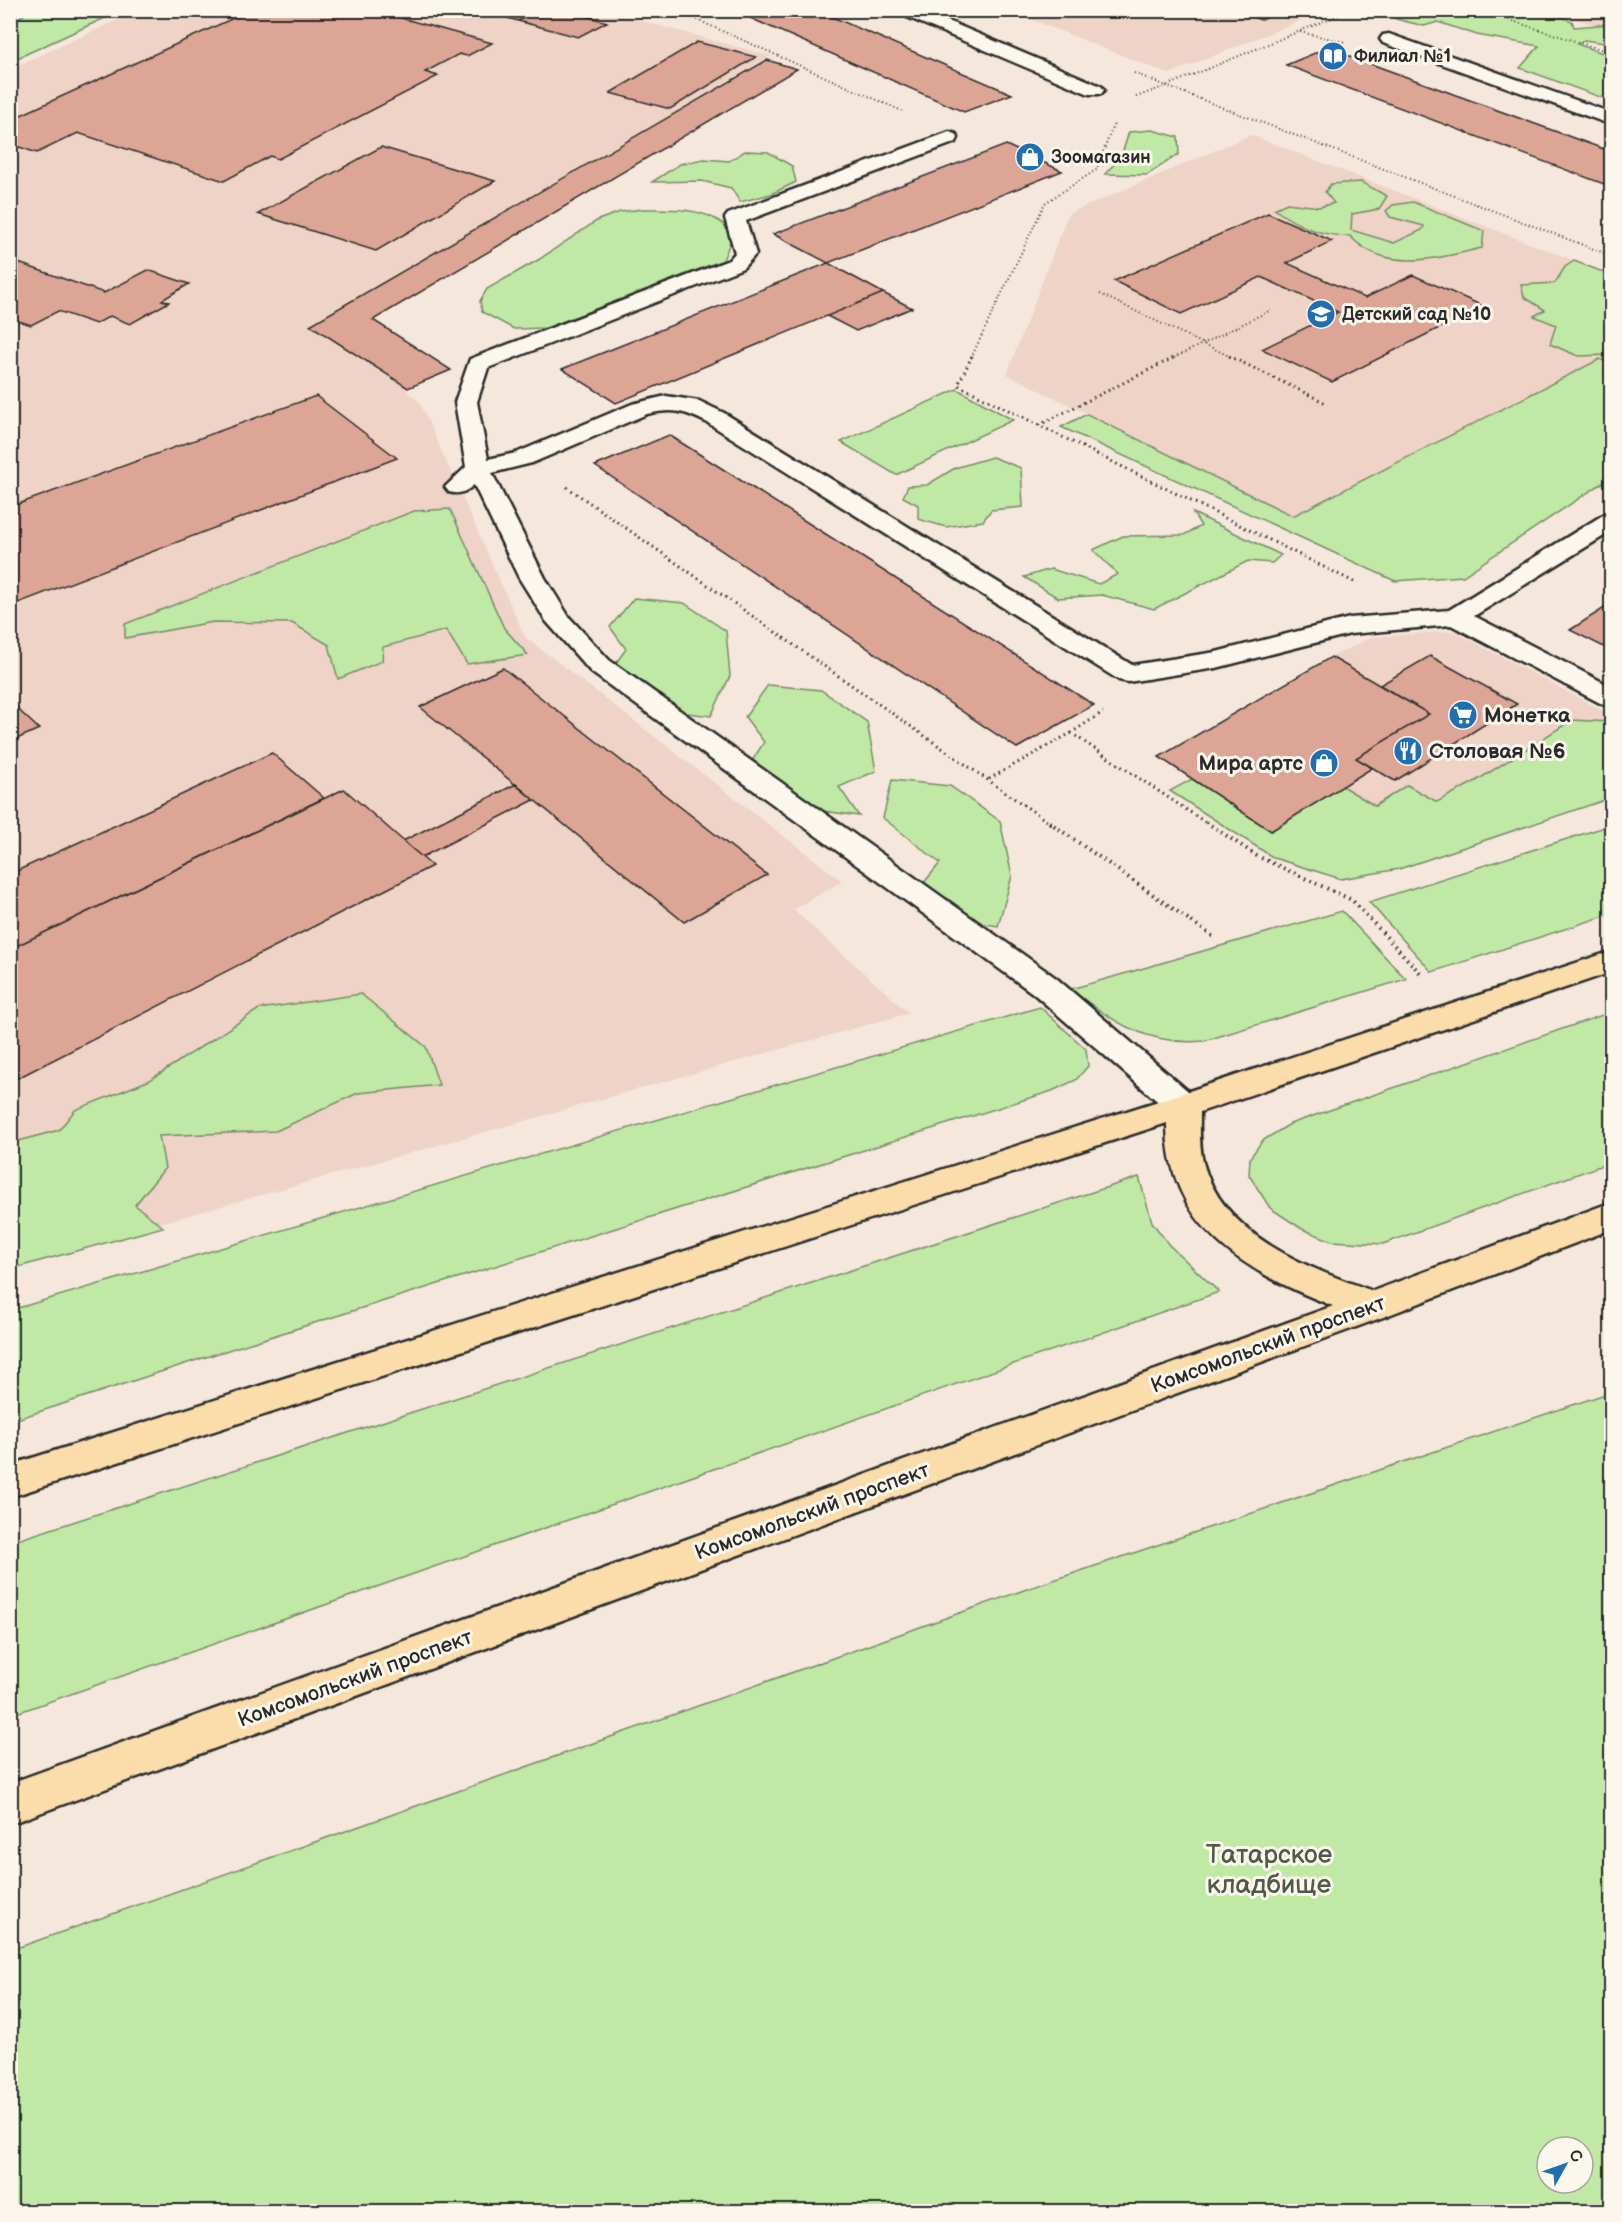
<svg xmlns="http://www.w3.org/2000/svg" width="1622" height="2222" viewBox="0 0 1622 2222" font-family="'Balsamiq Sans',sans-serif">
	<style>
		.built { fill: #eed3c6 }
		.green { fill: #c0e9a5; stroke: #768a68; stroke-width: 1.5; fill-rule: evenodd }
		.building { fill: #dda595; stroke: #2b2b2b; stroke-width: 1.5 }
		.lines { fill: none; stroke-linecap: round; stroke-linejoin: round }
		.minor-casing { stroke: #2b2b2b; stroke-width: 5 }
		.major-casing { stroke: #2b2b2b; stroke-width: 5 }
		.path-far2 { stroke: #2b2b2b; stroke-width: 2; stroke-dasharray: 1 3; stroke-linecap: butt }
		.path-far1 { stroke: #2b2b2b; stroke-width: 3; stroke-dasharray: 1.5 4; stroke-linecap: butt }
		.path { stroke: #2b2b2b; stroke-width: 4; stroke-dasharray: 1.5 4.5; stroke-linecap: butt }
		.minor { fill: #fbf7ec; fill-rule: evenodd }
		.major { fill: #fbddab; fill-rule: evenodd }
		.labels { text-anchor: middle; stroke-width: 6; stroke-linejoin: round; paint-order: stroke }
		.far-poi-label { font-size: 18px; font-weight: bold; fill: #2b2b2b; stroke: #fbf7ec; text-anchor: start }
		.poi-label { font-size: 21px; font-weight: bold; fill: #2b2b2b; stroke: #fbf7ec; text-anchor: start }
		.street-label { font-size: 21px; fill: #2b2b2b; stroke: #fbf7ec }
		.near-park-label { font-size: 26px; fill: #505a4a; stroke: #fbf7ec }
	</style>
	<rect width="100%" height="100%" fill="#f5e7db"/>
	<filter id="ink" filterUnits="userSpaceOnUse"><feTurbulence type="fractalNoise" baseFrequency=".0167" numOctaves="2"/><feDisplacementMap in="SourceGraphic" scale="12" xChannelSelector="R" yChannelSelector="G"/><feConvolveMatrix kernelMatrix="1 2 1 2 8 2 1 2 1" color-interpolation-filters="sRGB"/></filter>
	<g filter="url(#ink)">
		<path class="built" d="M 140,10 L 605,11 L 771,56 L 311,325 L 408,388 L 407,392 L 419,401 L 525,637 L 842,881 L 793,910 L 909,1013 L 11,1265 L 10,69 Z
			M 1010,11 L 1324,11 L 1169,74 Z
			M 1554,11 L 1611,11 L 1611,31 Z
			M 1251,135 L 1611,275 L 1611,354 L 1293,516 L 1007,374 L 1068,214 Z
			M 1453,631 L 1611,715 L 1611,722 L 1605,720 L 1437,802 L 1407,785 L 1375,806 L 1342,786 L 1372,768 L 1395,781 L 1517,704 L 1430,656 L 1380,685 L 1331,657 L 1372,637 Z"/>
		<path class="green" d="M 30,11 L 30,10 L 120,11 L 11,61 L 11,22 Z
			M 1389,11 L 1465,11 L 1506,17 L 1497,11 L 1544,11 L 1572,21 L 1574,27 L 1611,24 L 1611,44 L 1584,40 L 1577,44 L 1611,56 L 1611,101 L 1520,68 L 1539,46 L 1477,35 L 1438,22 L 1424,26 L 1396,19 Z
			M 1152,130 L 1178,137 L 1179,154 L 1147,175 L 1105,174 L 1121,157 L 1129,132 Z
			M 745,151 L 768,152 L 792,166 L 796,182 L 771,194 L 740,202 L 731,188 L 702,181 L 652,182 L 680,164 L 704,159 L 729,161 Z
			M 1361,182 L 1387,196 L 1379,209 L 1352,214 L 1351,230 L 1394,243 L 1422,230 L 1424,226 L 1390,217 L 1386,211 L 1393,205 L 1413,202 L 1484,231 L 1482,248 C 1439,258 1385,274 1350,236 C 1321,236 1298,226 1274,209 L 1287,203 L 1319,207 L 1334,203 L 1325,192 L 1331,184 Z
			M 642,209 C 667,209 700,207 722,223 C 727,226 729,235 731,240 L 723,260 L 546,328 L 514,329 L 482,312 L 480,301 L 487,289 L 538,260 L 598,220 L 620,212 Z
			M 1574,261 L 1611,275 L 1612,354 L 1609,355 L 1578,356 L 1550,344 L 1556,325 L 1534,316 L 1545,310 L 1524,297 L 1521,285 L 1555,283 L 1565,267 Z
			M 1600,359 L 1611,364 L 1611,477 L 1463,576 L 1395,581 L 1061,427 L 1087,414 L 1293,516 Z
			M 957,389 L 1013,420 L 896,475 L 841,442 Z
			M 992,457 L 1021,468 L 1023,507 L 991,510 L 983,521 L 946,527 L 918,519 L 918,505 L 903,497 L 908,486 L 927,485 L 955,468 Z
			M 450,509 L 504,628 L 528,655 L 467,664 L 446,630 L 383,647 L 382,661 L 338,679 L 329,645 L 292,623 L 213,622 L 125,638 L 125,624 L 414,511 Z
			M 1193,513 L 1281,555 L 1272,563 L 1248,561 L 1154,609 L 1102,595 L 1058,598 L 1024,577 L 1051,569 L 1099,584 L 1118,574 L 1093,550 L 1123,536 L 1184,535 L 1201,526 Z
			M 634,598 L 684,603 L 726,631 L 730,676 L 711,716 L 671,711 L 613,667 L 626,649 L 610,627 Z
			M 768,685 L 821,690 L 867,722 L 876,771 L 839,787 L 859,816 L 816,810 L 752,761 L 764,742 L 745,717 Z
			M 1572,720 L 1611,722 L 1611,798 L 1399,869 L 1341,879 L 1274,858 L 1170,791 L 1192,779 L 1271,830 L 1342,786 L 1375,806 L 1407,785 L 1437,802 L 1476,781 Z
			M 892,780 L 950,786 L 1000,821 L 1012,876 L 998,926 L 953,919 L 919,889 L 940,863 L 883,818 Z
			M 1611,825 L 1611,914 L 1432,972 L 1369,902 Z
			M 1342,911 L 1406,979 L 1204,1041 C 1148,1046 1112,1022 1071,989 Z
			M 361,994 L 426,1047 L 439,1085 L 358,1093 L 276,1131 L 159,1136 L 165,1168 L 135,1205 L 163,1227 L 11,1269 L 11,1143 L 59,1130 L 75,1110 L 150,1080 L 259,1009 Z
			M 1040,1007 L 1086,1049 L 1088,1066 L 1076,1080 L 1052,1091 L 206,1357 L 11,1421 L 11,1310 Z
			M 1611,1012 L 1611,1162 L 1383,1244 L 1332,1241 L 1302,1229 L 1270,1208 L 1249,1175 L 1250,1158 L 1262,1141 L 1290,1124 Z
			M 1139,1177 L 1152,1222 L 1169,1245 L 1219,1292 L 11,1715 L 11,1542 Z
			M 1611,1392 L 1611,2211 L 11,2211 L 11,1950 L 1027,1589 ZM 1547,2147 L 1583,2147 L 1583,2183 L 1547,2183 Z"/>
		<path class="building" d="M 251,10 L 372,10 L 492,43 L 467,56 L 459,54 L 425,72 L 438,76 L 278,159 L 270,156 L 224,181 L 78,133 L 37,153 L 10,144 L 10,120 Z
			M 479,10 L 538,10 L 518,21 Z
			M 538,10 L 564,10 L 607,22 L 578,37 L 518,21 Z
			M 732,10 L 816,10 L 1012,94 L 964,112 Z
			M 1234,10 L 1286,10 L 1261,20 Z
			M 697,42 L 756,57 L 670,109 L 610,93 Z
			M 1327,48 L 1612,152 L 1612,187 L 1286,65 Z
			M 767,60 L 797,69 L 373,320 L 451,370 L 408,388 L 310,325 Z
			M 1006,145 L 1062,171 L 828,263 L 773,234 Z
			M 381,147 L 495,181 L 376,251 L 258,214 Z
			M 1268,213 L 1332,241 L 1287,263 L 1365,298 L 1413,275 L 1483,306 L 1332,382 L 1262,349 L 1338,312 L 1261,277 L 1181,314 L 1114,281 Z
			M 10,260 L 104,293 L 148,270 L 189,284 L 162,300 L 169,302 L 130,324 L 110,316 L 96,324 L 58,311 L 31,325 L 10,318 Z
			M 828,263 L 883,293 L 616,403 L 562,369 Z
			M 883,293 L 912,308 L 856,331 L 827,316 Z
			M 316,396 L 397,458 L 13,605 L 10,603 L 10,507 Z
			M 669,435 L 824,533 L 1094,705 L 1017,748 L 595,466 Z
			M 1612,603 L 1612,651 L 1570,630 Z
			M 1430,656 L 1517,704 L 1395,781 L 1356,758 L 1429,714 L 1380,685 Z
			M 1331,657 L 1429,714 L 1356,758 L 1372,768 L 1271,831 L 1159,757 Z
			M 503,668 L 767,875 L 684,922 L 420,707 Z
			M 10,702 L 39,729 L 10,742 Z
			M 272,753 L 324,798 L 10,949 L 10,874 Z
			M 516,784 L 534,800 L 422,857 L 403,841 Z
			M 344,789 L 432,866 L 10,1082 L 10,949 Z"/>
		<g class="lines">
			<g class="minor-casing">
				<path id="minor" d="M 898,10 L 922,10 L 1101,86 L 1104,90 L 1101,94 L 1089,94 L 900,14 Z
					M 1389,34 L 1612,113 L 1612,125 L 1383,43 L 1380,39 L 1383,35 Z
					M 949,132 L 956,134 L 958,138 L 956,142 L 746,221 L 756,254 L 743,268 L 488,368 L 477,402 L 488,459 L 516,453 L 632,404 L 666,396 L 699,401 L 724,413 L 1132,665 L 1216,652 L 1350,618 L 1449,610 L 1603,515 L 1612,513 L 1612,531 L 1474,616 L 1612,687 L 1612,706 L 1602,704 L 1451,625 L 1350,634 L 1216,668 L 1128,682 L 1119,680 L 708,423 C 684,411 674,408 647,414 L 532,463 L 492,473 L 545,578 L 569,617 L 609,660 L 1056,978 L 1195,1097 L 1199,1105 L 1195,1113 L 1183,1117 L 1171,1113 L 1034,994 L 591,672 L 546,621 L 519,578 L 474,485 C 465,492 460,495 449,492 L 445,487 L 466,467 L 455,402 L 470,359 L 729,260 L 735,253 L 725,218 L 728,214 Z"/>
			</g>
			<g class="major-casing">
				<path id="major" d="M 1612,951 L 1612,972 L 1200,1112 C 1200,1128 1199,1146 1203,1162 C 1223,1237 1308,1268 1373,1291 L 1612,1202 L 1612,1229 L 1386,1316 L 10,1824 L 10,1783 L 1333,1306 C 1246,1272 1167,1227 1167,1123 L 10,1497 L 10,1465 L 1171,1097 Z"/>
			</g>
			<path class="path-far2" d="M 675,10 L 902,111
				M 1478,10 L 1612,53
				M 1300,32 L 1345,42
				M 1134,73 L 1166,86 L 1351,10
				M 1136,97 L 1166,86 L 1612,256
				M 1100,294 L 1233,358
				M 971,358 L 1045,203 L 1096,170 L 1114,124
				M 1174,358 L 1271,310"/>
			<path class="path-far1" d="M 972,356 L 958,385 L 1354,582
				M 1229,356 L 1328,404
				M 1039,425 L 1177,356
				M 567,487 L 1051,824
				M 1071,733 L 1208,824
				M 989,779 L 1071,733 L 1103,712"/>
			<path class="path" d="M 1049,822 L 1215,938
				M 1206,822 L 1257,856 L 1352,900 L 1422,975"/>
			<use href="#minor" class="minor"/>
			<use href="#major" class="major"/>
		</g>
	</g>
	<defs>
		<g id="library-disc" transform="scale(1.5)"><circle r="9.5" fill="#1f6fb2" stroke="#fbf7ec"/><path d="M-6-4Q-3-5.5-.7-3.5V5Q-3 3-6 4ZM6-4Q3-5.5 .7-3.5V5Q3 3 6 4Z" fill="#fff"/></g>
		<g id="shop-disc" transform="scale(1.5)"><circle r="9.5" fill="#1f6fb2" stroke="#fbf7ec"/><path d="M-5-2.5h2.3a2.7 3.5 0 0 1 5.4 0H5L5.5 6h-11ZM-1.5-2.5h3a1.5 2.3 0 0 0-3 0Z" fill="#fff"/></g>
		<g id="school-disc" transform="scale(1.5)"><circle r="9.5" fill="#1f6fb2" stroke="#fbf7ec"/><path d="M0-5L7-2L0 1L-7-2ZM-4 1L0 2.5L4 1V4Q0 6-4 4Z" fill="#fff"/></g>
		<g id="supermarket-disc" transform="scale(1.5)"><circle r="9.5" fill="#1f6fb2" stroke="#fbf7ec"/><path d="M-6-5.5h2.5l.6 2H6L4.5 2H-2.5L-4.4-4H-6ZM-1.5 3.2a1.3 1.3 0 1 0 .1 0ZM3 3.2a1.3 1.3 0 1 0 .1 0Z" fill="#fff"/></g>
		<g id="restaurant-disc" transform="scale(1.5)"><circle r="9.5" fill="#1f6fb2" stroke="#fbf7ec"/><path d="M-5-6h1v4h1v-4h1v4h1v-4h1v5L-1.5 .5V6h-2V.5L-5-1ZM5-6V6H3V1.5H1.5Q1.5-4 5-6Z" fill="#fff"/></g>
	</defs>
	<g fill-rule="evenodd">
		<use href="#library-disc" x="1333" y="56"/>
		<use href="#shop-disc" x="1030" y="157"/>
		<use href="#school-disc" x="1321" y="314"/>
		<use href="#supermarket-disc" x="1463" y="715"/>
		<use href="#restaurant-disc" x="1408" y="751"/>
		<use href="#shop-disc" x="1324" y="763"/>
	</g>
	<g class="labels">
		<g class="far-poi-label">
			<text x="1354" y="62">Филиал №1</text>
			<text x="1051" y="163">Зоомагазин</text>
			<text x="1342" y="320">Детский сад №10</text>
		</g>
		<g class="poi-label">
			<text x="1484" y="722">Монетка</text>
			<text x="1429" y="758">Столовая №6</text>
			<text x="1303" y="770" text-anchor="end">Мира артс</text>
		</g>
		<g class="street-label">
			<text transform="translate(1268 1344) rotate(-20)" y="7">Комсомольский проспект</text>
			<text transform="translate(812 1511) rotate(-20)" y="7">Комсомольский проспект</text>
			<text transform="translate(355 1678) rotate(-20)" y="7">Комсомольский проспект</text>
		</g>
		<g class="near-park-label">
			<text x="1269" y="1863">Татарское<tspan x="1269" dy="30">кладбище</tspan></text>
		</g>
	</g>
	<rect width="1622" height="2222" fill="none" stroke="#fbf7ec" stroke-width="36"/>
	<rect x="18" y="18" width="1586" height="2186" fill="none" stroke="#2b2b2b" stroke-width="2" filter="url(#ink)"/>
	<g transform="translate(1565 2165) rotate(50)"><circle r="28" fill="#fbf7ec" stroke="#a8a59f" stroke-width="1.5"/>
	<path d="M0-4.5L10 22L0 15L-10 22Z" fill="#1f6fb2"/>
	<text y="-9" font-size="16" font-weight="bold" text-anchor="middle" fill="#2b2b2b">С</text>
	</g>
</svg>
